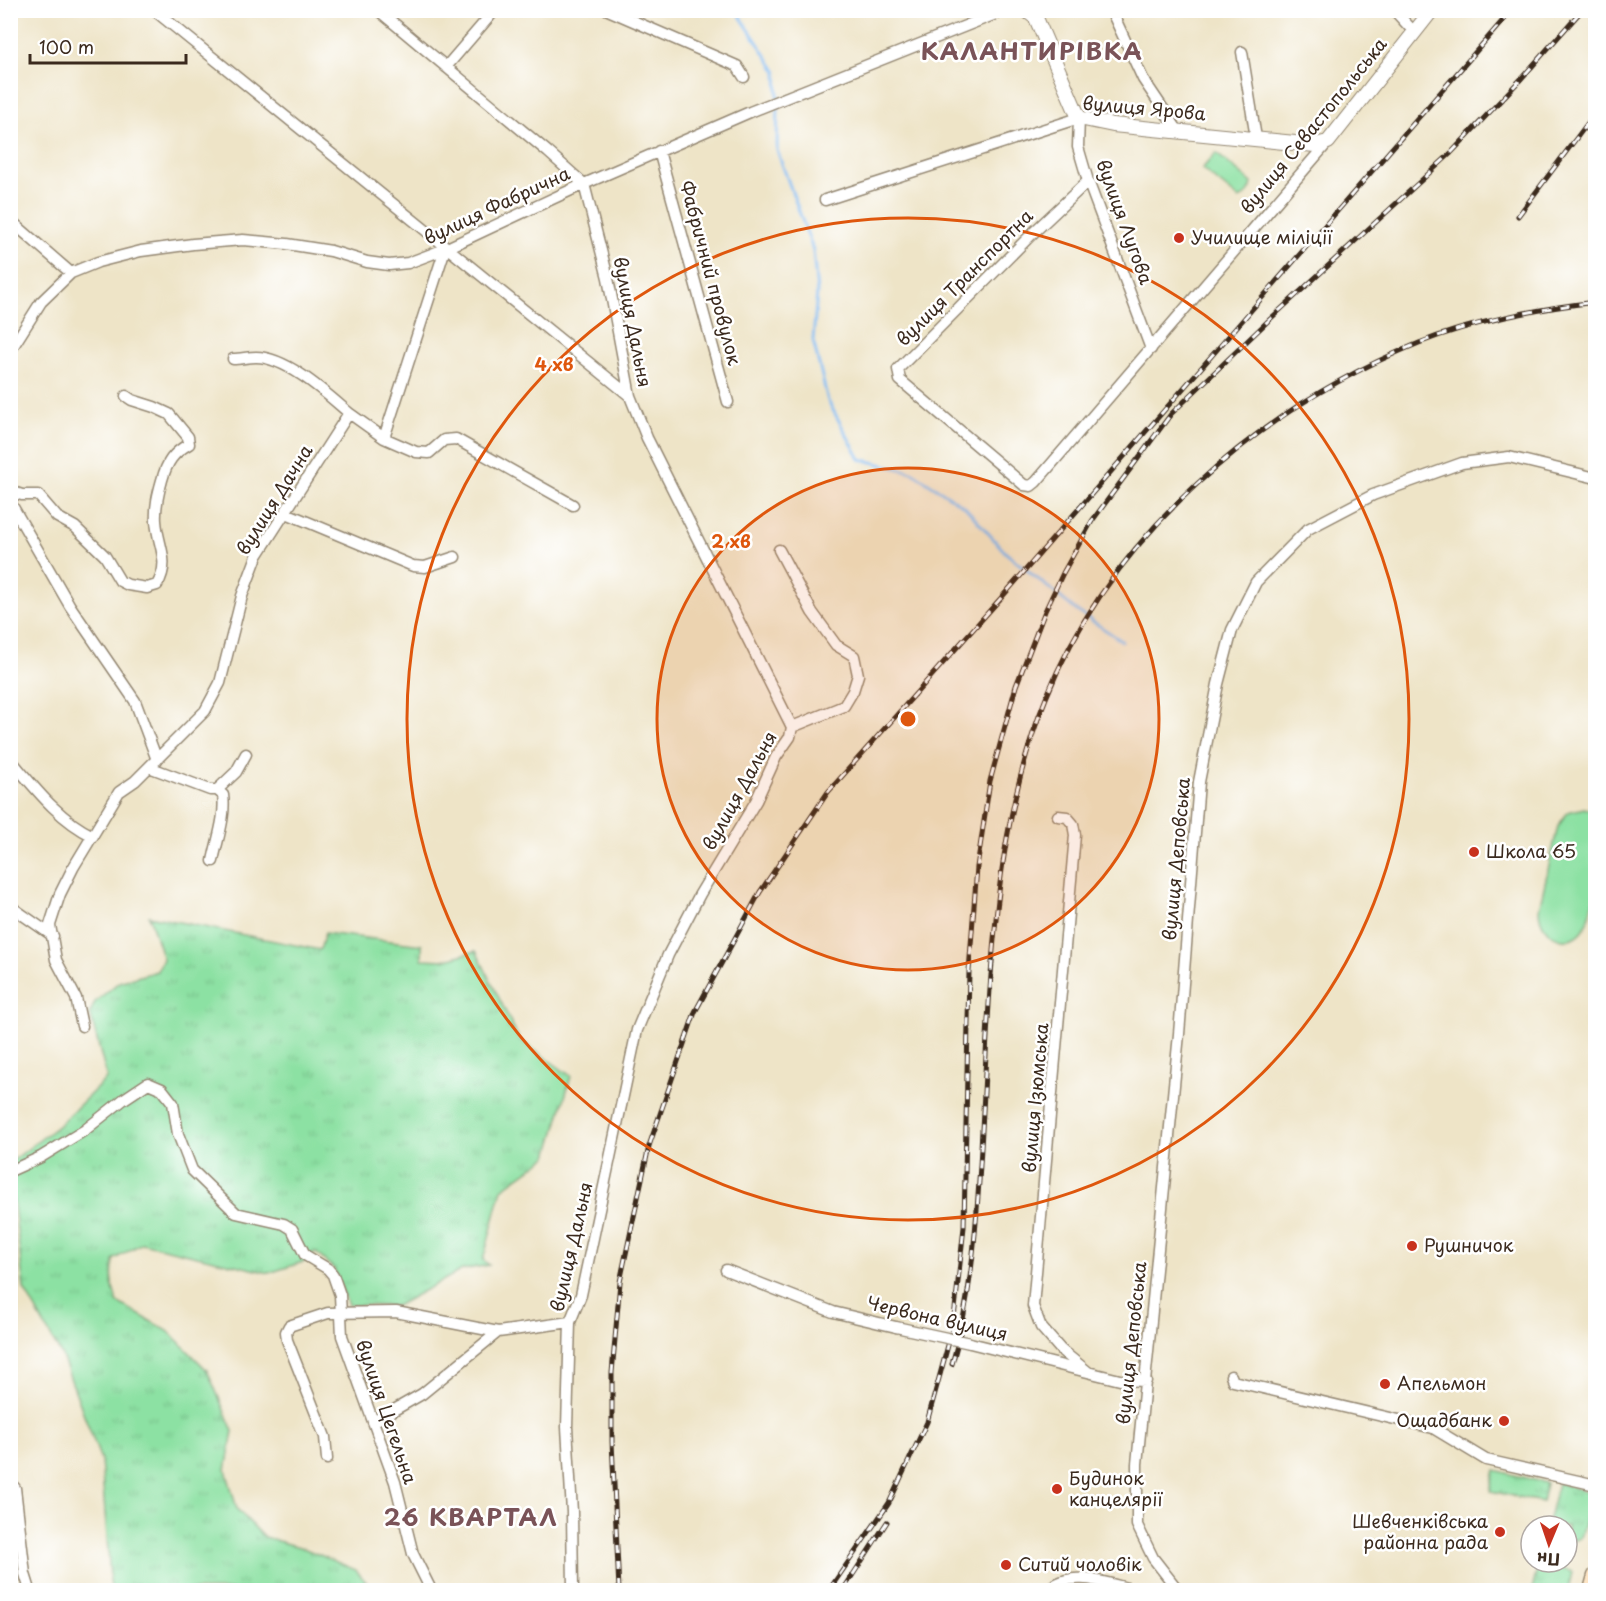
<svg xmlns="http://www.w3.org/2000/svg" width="1606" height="1601" viewBox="0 0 1606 1601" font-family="'Playpen Sans',sans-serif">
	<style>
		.grass { fill: url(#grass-tufts); stroke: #648660; stroke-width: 1.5 }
		.park { fill: #8ce1a3; stroke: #648660; stroke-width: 1.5 }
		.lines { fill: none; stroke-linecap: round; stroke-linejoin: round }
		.stream { stroke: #81bbf2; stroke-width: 3 }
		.minor-casing { stroke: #948772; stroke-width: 13 }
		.tertiary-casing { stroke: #948772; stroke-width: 16 }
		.secondary-casing { stroke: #948772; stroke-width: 19 }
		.minor { stroke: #fff; stroke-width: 10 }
		.tertiary { stroke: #fff; stroke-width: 14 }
		.secondary { stroke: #fde5c5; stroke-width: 16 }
		.rail-casing { stroke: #3b2a1e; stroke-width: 5 }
		.rail { stroke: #fff; stroke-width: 3; stroke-dasharray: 9; stroke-linecap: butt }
		.minor-bridge-casing { stroke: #948772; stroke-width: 13; stroke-linecap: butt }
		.minor-bridge { stroke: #fff; stroke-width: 10 }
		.ring { fill: none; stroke: #df570d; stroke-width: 3 }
		.poi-dot { fill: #c8321e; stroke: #fff; stroke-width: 2 }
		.labels { text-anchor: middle; stroke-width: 5; stroke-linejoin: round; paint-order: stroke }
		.street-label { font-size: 18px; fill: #3b2a1e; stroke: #fff }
		.poi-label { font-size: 18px; fill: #3b2a1e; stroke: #fff; text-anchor: start }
		.district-label { font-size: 24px; font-weight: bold; letter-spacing: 1.5px; fill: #7a5358; stroke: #fff }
		.centre { fill: #df570d; stroke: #fff; stroke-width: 3 }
		.ring-label { font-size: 18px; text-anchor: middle; font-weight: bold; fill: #df570d; stroke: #fff; stroke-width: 5; stroke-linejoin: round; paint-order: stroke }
	</style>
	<defs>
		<pattern id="grass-tufts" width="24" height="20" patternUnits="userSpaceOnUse" patternTransform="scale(1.5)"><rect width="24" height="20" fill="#8ce1a3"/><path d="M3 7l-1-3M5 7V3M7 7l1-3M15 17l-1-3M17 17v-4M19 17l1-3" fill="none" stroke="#7ac18c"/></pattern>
	</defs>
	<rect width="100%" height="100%" fill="#fff"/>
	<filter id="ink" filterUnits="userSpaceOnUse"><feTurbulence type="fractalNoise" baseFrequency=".0167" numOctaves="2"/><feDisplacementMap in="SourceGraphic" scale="12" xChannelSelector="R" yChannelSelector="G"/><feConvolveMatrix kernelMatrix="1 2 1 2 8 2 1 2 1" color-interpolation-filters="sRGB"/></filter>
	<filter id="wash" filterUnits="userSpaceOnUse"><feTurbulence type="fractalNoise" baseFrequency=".008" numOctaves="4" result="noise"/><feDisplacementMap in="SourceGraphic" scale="24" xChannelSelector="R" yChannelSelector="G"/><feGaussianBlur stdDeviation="1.35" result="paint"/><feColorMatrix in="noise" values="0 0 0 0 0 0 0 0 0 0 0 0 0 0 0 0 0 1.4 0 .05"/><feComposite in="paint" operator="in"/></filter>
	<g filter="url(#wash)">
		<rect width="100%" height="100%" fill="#eee4c7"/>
		<path class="grass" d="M 149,916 L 320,950 L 325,933 L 422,945 L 422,959 L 443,960 L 476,951 L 519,1039 L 571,1076 L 548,1156 L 502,1189 L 483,1260 L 489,1265 L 462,1270 L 396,1306 L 348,1305 L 334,1269 L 315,1252 L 306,1261 L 269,1273 L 142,1243 L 113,1260 L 112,1284 L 117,1302 L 168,1331 L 207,1370 L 233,1431 L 226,1470 L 237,1509 L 264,1537 L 303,1548 L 356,1570 L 373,1590 L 111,1590 L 101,1460 L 62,1356 L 24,1289 L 11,1180 L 11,1162 L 59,1125 L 107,1078 L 90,1013 L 95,1002 L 119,982 L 157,971 L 163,959 Z
			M 1495,1470 L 1546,1483 L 1542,1502 L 1490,1491 Z
			M 1558,1483 L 1593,1493 L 1580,1538 L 1572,1541 L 1567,1540 L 1567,1526 L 1547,1526 Z
			M 1539,1562 L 1573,1572 L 1569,1590 L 1532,1590 Z"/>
		<path class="park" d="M 1216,153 L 1252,183 C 1251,191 1247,196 1239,199 L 1202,169 Z
			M 1584,808 L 1595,812 C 1596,847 1601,889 1587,923 C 1576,952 1539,939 1539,909 L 1558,826 L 1568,812 Z"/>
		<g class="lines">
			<path class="stream" d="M 736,10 L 777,72 L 778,97
				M 778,103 L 777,150 L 813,250 L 817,292 L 813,340 L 828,401 L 860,459 L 912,472 L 965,507 L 1006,553 L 1077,611 L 1122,641"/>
		</g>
	</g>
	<g filter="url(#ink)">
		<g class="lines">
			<g class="minor-casing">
				<path id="minor" d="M 154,10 L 630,396
					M 378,10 L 548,152 L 584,184 L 608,278 L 630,396 L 647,438 L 792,727 L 790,737 L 776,757 L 756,801 L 700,894 L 668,955 L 637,1030 L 581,1295 L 570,1322 L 567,1427 L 572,1512 L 573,1590
					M 608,10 L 737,66 L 744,77
					M 1111,10 L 1143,79 L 1178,131
					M 1394,10 L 1414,32
					M 1242,52 L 1256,138
					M 446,67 L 495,10
					M 659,151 L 728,402
					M 1088,181 L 1033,233 L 898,369 L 900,380 L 1024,485 L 1031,486 L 1036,482 L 1328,142
					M 825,200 L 1079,118 L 1078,147 L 1088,181 L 1151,349
					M 10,220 L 71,273
					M 10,351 L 41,302 L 71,273 L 98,262 L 141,251 L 193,244 L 243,240 L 287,244 L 331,251 L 367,262 L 389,265 L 408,263 L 445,249 L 584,184 L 750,112 L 998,13 L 1010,10
					M 233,359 C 240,359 249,357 256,357 C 287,357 327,394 349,413
					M 384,438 L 416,452 L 429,453 L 444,440 L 456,439 L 573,505
					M 10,491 L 22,495 L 38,495 L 57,517 L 75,527 L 105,556 L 120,581 L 128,585 L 147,588 L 157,585 C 171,561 158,547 156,521 C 155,506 158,494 162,480 C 167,462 173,453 189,444 L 188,437 L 169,414 L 154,407 L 132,400 L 126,396
					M 10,502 L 70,606 L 135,701 L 157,760
					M 286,513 L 413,566 L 425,567 L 455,557
					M 779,550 L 812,612 L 836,645 L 854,656 L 858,675 L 853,691 L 844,706 L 792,727
					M 10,759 C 34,787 59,820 93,836
					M 149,767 L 210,790 L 217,790 L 236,772 L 246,754
					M 1058,816 L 1067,817 L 1073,824 L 1075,835 L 1033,1306 L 1041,1327 L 1061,1350 L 1088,1372
					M 213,861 C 217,840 226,817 223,795 L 217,790
					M 10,906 L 53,936
					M 82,1026 L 76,998 L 56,960 L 50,925 L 60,894 L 73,868 L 119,792 L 135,781 L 205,711 L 220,683 L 242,596 L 257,556 L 349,413 L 384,438 L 445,249
					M 10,1171 L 41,1157 L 85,1130 L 124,1099 L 148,1083 L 162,1089 L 173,1103 L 178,1134 L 192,1170 L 236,1213 L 284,1224 L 292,1229 L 305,1255 L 328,1269 L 333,1275 L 340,1295 L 342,1336 L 395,1482 L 413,1554 L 431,1590
					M 726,1270 L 833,1312 L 896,1327
					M 970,1343 L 1120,1380 L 1146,1381
					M 1231,1376 L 1233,1381 L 1433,1428 L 1486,1460 L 1596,1485
					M 373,1422 L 422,1394 L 498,1332 L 570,1322
					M 327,1459 L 325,1437 L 320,1424 L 287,1340 L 286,1332 L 289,1326 L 328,1313 L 396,1312 L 498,1332
					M 10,1483 L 15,1488 L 25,1574 L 30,1590
					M 1048,1590 C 1071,1568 1108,1584 1135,1590
					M 1178,1590 L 1153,1558 L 1137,1525 L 1137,1464 L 1179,1034 L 1199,782 L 1218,684 L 1232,630 L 1256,582 L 1308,529 L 1373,495 L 1462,463 L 1509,457 L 1596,478"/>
			</g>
			<g class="tertiary-casing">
				<path id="tertiary" d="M 1027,11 L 1036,18 L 1079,118 L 1113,125 L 1315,145 L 1328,142 L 1432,10"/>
			</g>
			<g class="secondary-casing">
				<path id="secondary" d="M 1592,1590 L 1596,1576"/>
			</g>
			<use href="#minor" class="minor"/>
			<use href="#tertiary" class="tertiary"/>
			<use href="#secondary" class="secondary"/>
			<g class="rail-casing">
				<path id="rail" d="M 1518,216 L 1596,112
					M 952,1364 C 971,1300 976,1232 980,1165 C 985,1086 987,1007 995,929 C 1002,851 1017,770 1046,698 C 1111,535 1260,408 1419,343 C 1471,322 1541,308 1596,302
					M 619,1590 L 612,1442 L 612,1373 L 620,1282 L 649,1146 L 695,1012 L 760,892 L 828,792 L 1009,589 L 1512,10
					M 829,1590 L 889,1503 L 927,1422 L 953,1327 L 964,1227 L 969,971 L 977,867 L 990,781 L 1016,686 L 1045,611 L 1063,573 L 1092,521 L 1171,414 L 1268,321 L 1450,154 L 1520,80 L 1582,10
					M 843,1590 L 887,1522"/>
			</g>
			<use href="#rail" class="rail"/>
			<g class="minor-bridge-casing">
				<path id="minor-bridge" d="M 896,1327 L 970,1343"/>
			</g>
			<use href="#minor-bridge" class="minor-bridge"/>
		</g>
	</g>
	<circle cx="908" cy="719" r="251" fill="#df570d" fill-opacity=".12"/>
	<g class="ring">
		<circle cx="908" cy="719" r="251"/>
		<circle cx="908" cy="719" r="501"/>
	</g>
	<g class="poi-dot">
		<circle cx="1179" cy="238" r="6"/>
		<circle cx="1474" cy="852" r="6"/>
		<circle cx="1412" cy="1246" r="6"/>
		<circle cx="1385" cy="1384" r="6"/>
		<circle cx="1504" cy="1421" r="6"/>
		<circle cx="1057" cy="1489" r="6"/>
		<circle cx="1500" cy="1532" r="6"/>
		<circle cx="1006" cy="1565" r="6"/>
	</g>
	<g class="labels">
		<g class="street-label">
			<text transform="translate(1144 109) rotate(5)" y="6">вулиця Ярова</text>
			<text transform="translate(1314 126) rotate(-51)" y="6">вулиця Севастопольська</text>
			<text transform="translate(497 206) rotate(-25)" y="6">вулиця Фабрична</text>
			<text transform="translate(1124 222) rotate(70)" y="6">вулиця Лугова</text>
			<text transform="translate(710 273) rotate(75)" y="6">Фабричний провулок</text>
			<text transform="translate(965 278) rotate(-45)" y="6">вулиця Транспортна</text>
			<text transform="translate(632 322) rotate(79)" y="6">вулиця Дальня</text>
			<text transform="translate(275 500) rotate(-58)" y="6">вулиця Дачна</text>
			<text transform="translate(740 791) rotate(-61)" y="6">вулиця Дальня</text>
			<text transform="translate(1177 859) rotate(-85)" y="6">вулиця Деповська</text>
			<text transform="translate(1036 1098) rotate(-85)" y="6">вулиця Ізюмська</text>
			<text transform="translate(572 1247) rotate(-77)" y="6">вулиця Дальня</text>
			<text transform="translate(937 1319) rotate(13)" y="6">Червона вулиця</text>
			<text transform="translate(1132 1343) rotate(-84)" y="6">вулиця Деповська</text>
			<text transform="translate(386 1412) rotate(71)" y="6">вулиця Цегельна</text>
		</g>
		<g class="poi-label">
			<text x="1191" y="244">Училище міліції</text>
			<text x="1486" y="858">Школа 65</text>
			<text x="1424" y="1252">Рушничок</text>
			<text x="1397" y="1390">Апельмон</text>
			<text x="1492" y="1427" text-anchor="end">Ощадбанк</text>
			<text x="1069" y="1485">Будинок<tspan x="1069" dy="21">канцелярії</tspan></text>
			<text x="1488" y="1528" text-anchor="end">Шевченківська<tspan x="1488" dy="21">районна рада</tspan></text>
			<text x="1018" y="1571">Ситий чоловік</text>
		</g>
		<g class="district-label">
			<text x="1032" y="60">КАЛАНТИРІВКА</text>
			<text x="471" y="1526">26 КВАРТАЛ</text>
		</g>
	</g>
	<circle cx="908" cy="719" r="9" class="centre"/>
	<g class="ring-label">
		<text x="554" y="371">4 хв</text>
		<text x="731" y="548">2 хв</text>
	</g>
	<rect width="1606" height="1601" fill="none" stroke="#fff" stroke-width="36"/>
	<g transform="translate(1549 1544) rotate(182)"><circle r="28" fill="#ffffff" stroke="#b1aaa5" stroke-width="1.5"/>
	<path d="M0-4.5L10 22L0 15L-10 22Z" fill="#c8321e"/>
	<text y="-9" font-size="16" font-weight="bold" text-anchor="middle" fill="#3b2a1e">Пн</text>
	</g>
	<path d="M30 54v9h156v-9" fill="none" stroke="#3b2a1e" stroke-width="3"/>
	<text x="39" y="54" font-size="18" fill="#3b2a1e" stroke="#ffffff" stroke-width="4.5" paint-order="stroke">100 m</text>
</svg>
